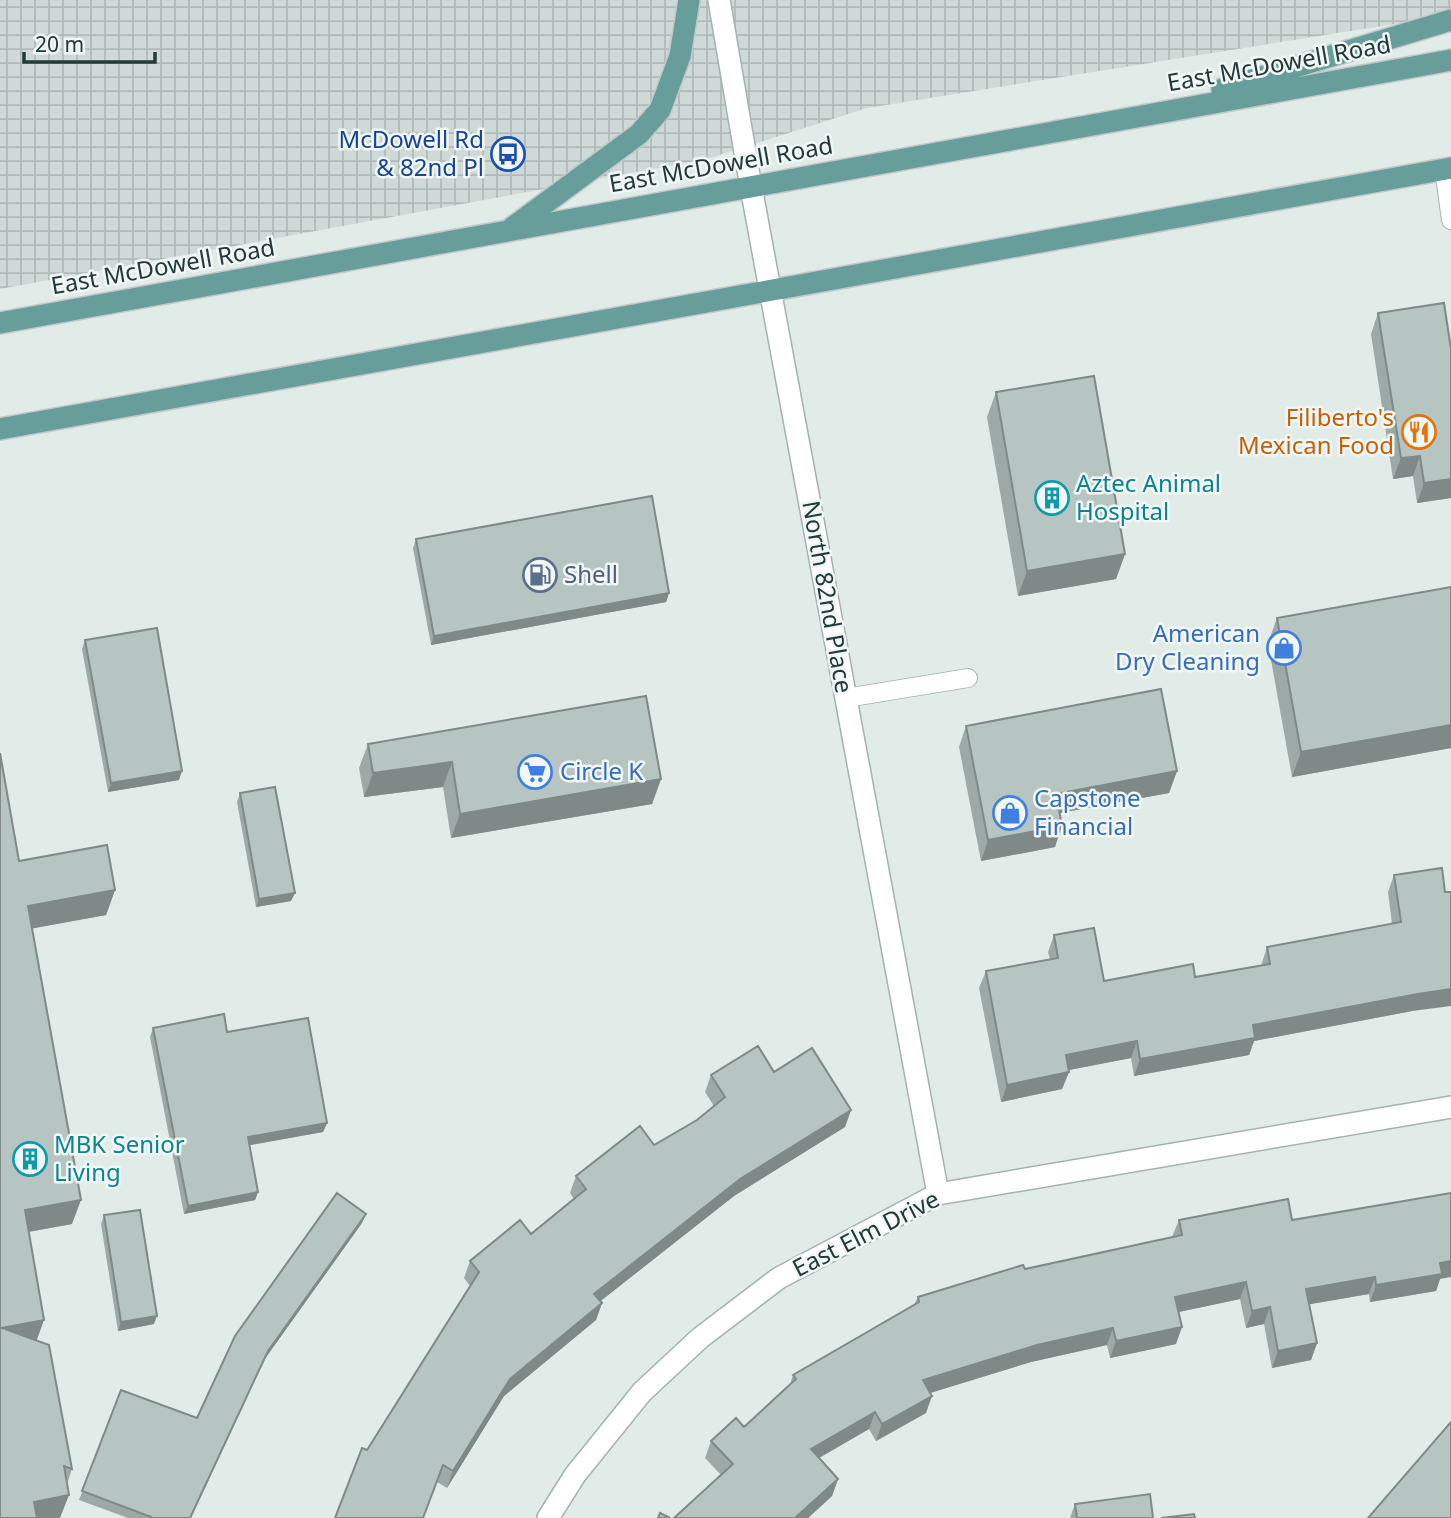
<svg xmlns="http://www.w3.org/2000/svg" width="1451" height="1518" viewBox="0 0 1451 1518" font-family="'Noto Sans',sans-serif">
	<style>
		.industrial { fill: url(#industrial-grid) }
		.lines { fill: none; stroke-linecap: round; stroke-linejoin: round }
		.service-casing { stroke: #a4b2b0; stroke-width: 20 }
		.minor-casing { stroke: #a4b2b0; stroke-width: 24 }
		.primary-casing { stroke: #c1c8c8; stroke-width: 24 }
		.service { stroke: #fff; stroke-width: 18 }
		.minor { stroke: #fff; stroke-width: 21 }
		.primary { stroke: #679e9b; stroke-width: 21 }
		.wall { fill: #9da9a7 }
		.shaded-wall { fill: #7f8a88 }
		.building { fill: #b6c5c2; stroke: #7f8a88; stroke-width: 2 }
		.labels { text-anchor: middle; stroke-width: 5; stroke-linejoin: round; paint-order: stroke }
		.street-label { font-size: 24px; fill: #223a39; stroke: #f1f7f5 }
		.transit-label { font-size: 24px; fill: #164399; stroke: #f1f7f5; text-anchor: end }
		.food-label { font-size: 24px; fill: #c56008; stroke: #f1f7f5; text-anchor: end }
		.culture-label { font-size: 24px; fill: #0d838f; stroke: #f1f7f5; text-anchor: start }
		.service-label { font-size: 24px; fill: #4e5e75; stroke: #f1f7f5; text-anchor: start }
		.shop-label { font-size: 24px; fill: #366cbe; stroke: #f1f7f5; text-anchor: start }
	</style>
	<defs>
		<pattern id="industrial-grid" width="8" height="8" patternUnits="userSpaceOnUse" patternTransform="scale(1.75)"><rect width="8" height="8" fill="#cfdad8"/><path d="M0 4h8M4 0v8" fill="none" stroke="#b1bcba"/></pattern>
	</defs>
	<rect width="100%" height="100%" fill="#e1ebe8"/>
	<path class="industrial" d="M 0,0 L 1451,0 L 1451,15 L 867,108 L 707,159 L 0,289 Z"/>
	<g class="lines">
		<g class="service-casing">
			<path id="service" d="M 1444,169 L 1451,220
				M 846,698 L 968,678"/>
		</g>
		<g class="minor-casing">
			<path id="minor" d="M 719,0 L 751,187 L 938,1194
				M 548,1518 L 575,1475 L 642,1392 L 700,1338 L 779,1278 L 938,1194 L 1451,1107"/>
		</g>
		<g class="primary-casing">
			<path id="primary" d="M 1222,89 L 1451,20
				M 513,227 L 639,134 L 660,110 L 680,56 L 689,0
				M 0,323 L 1451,60
				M 0,429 L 1451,168"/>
		</g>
		<use href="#service" class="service"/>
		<use href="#minor" class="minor"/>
		<use href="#primary" class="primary"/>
	</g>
	<path class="wall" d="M 1378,313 L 1451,349 L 1451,498 L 1417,503 L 1413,476 L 1393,479 L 1371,334 Z
		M 996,392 L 1125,554 L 1116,579 L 1018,596 L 987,417 Z
		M 416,539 L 669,593 L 666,602 L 431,645 L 413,548 Z
		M 1451,587 L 1451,748 L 1292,777 L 1268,643 L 1277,618 Z
		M 85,640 L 179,780 L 108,792 L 82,649 Z
		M 966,726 L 1177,771 L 1169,793 L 1060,813 L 1055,847 L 981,861 L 959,747 Z
		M 368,744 L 661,779 L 652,804 L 451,838 L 443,787 L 364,797 L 359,768 Z
		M 240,793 L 291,901 L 256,907 L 237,802 Z
		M 19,861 L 115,890 L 106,915 L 32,928 L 72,1224 L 29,1232 L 37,1341 L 72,1469 L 67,1484 L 0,1518 Z
		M 1394,875 L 1412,1011 L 1254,1041 L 1249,1055 L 1134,1076 L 1131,1058 L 1068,1070 L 1069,1072 L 1062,1089 L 1001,1102 L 979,988 L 986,971 L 1050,959 L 1048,952 L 1054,935 L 1104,981 L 1195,977 L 1261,966 L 1267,947 L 1392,924 L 1388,892 Z
		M 153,1028 L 227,1032 L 327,1123 L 323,1132 L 249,1145 L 258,1192 L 255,1200 L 184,1214 L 150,1037 Z
		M 774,1072 L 851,1110 L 845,1127 L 734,1196 L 600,1301 L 602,1303 L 596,1320 L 504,1396 L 447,1488 L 437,1482 L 367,1450 L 470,1286 L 464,1278 L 470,1261 L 531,1234 L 574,1199 L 570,1193 L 576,1176 L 654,1145 L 697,1120 L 714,1106 L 705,1092 L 711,1075 Z
		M 104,1215 L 154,1324 L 118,1331 L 101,1224 Z
		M 1179,1220 L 1292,1220 L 1440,1279 L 1436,1291 L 1370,1302 L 1369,1294 L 1309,1304 L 1317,1343 L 1311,1360 L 1272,1368 L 1264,1324 L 1246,1328 L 1240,1299 L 1179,1312 L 1176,1344 L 1110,1358 L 1107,1345 L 1031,1362 L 930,1393 L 926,1413 L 876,1441 L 869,1429 L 819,1458 L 838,1479 L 832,1496 L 808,1518 L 674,1518 L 721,1475 L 705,1458 L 711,1441 L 744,1427 L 790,1385 L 793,1375 L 914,1305 L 918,1297 L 1025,1269 L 1172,1237 Z
		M 362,1223 L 264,1360 L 191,1518 L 128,1518 L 79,1500 L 121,1390 L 197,1418 Z
		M 1075,1504 L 1153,1518 L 1070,1518 Z"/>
	<path class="shaded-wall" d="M 1420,456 L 1413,476 L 1393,479 L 1401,458 Z
		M 1451,479 L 1451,498 L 1417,503 L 1424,483 Z
		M 1125,554 L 1116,579 L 1018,596 L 1027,571 Z
		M 669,593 L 666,602 L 431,645 L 434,636 Z
		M 1451,725 L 1451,748 L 1292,777 L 1301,752 Z
		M 452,762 L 443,787 L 364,797 L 373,773 Z
		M 182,771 L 179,780 L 108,792 L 111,783 Z
		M 1177,771 L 1169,793 L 1048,815 L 1056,794 Z
		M 661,779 L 652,804 L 451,838 L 460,814 Z
		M 1062,826 L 1055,847 L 981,861 L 988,840 Z
		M 115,890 L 106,915 L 19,931 L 28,906 Z
		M 295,893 L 291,901 L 256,907 L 259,899 Z
		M 1451,989 L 1451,1006 L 1412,1011 L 1254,1041 L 1249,1055 L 1134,1076 L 1140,1059 L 1253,1025 L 1418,994 Z
		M 1137,1041 L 1131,1058 L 1059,1072 L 1066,1055 Z
		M 1069,1072 L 1062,1089 L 1001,1102 L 1007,1085 Z
		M 851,1110 L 845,1127 L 734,1196 L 588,1311 L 594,1294 L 740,1179 Z
		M 327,1123 L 323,1132 L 245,1146 L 248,1137 Z
		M 258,1192 L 255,1200 L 184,1214 L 188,1206 Z
		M 81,1200 L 72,1224 L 16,1234 L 25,1210 Z
		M 366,1214 L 362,1223 L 264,1360 L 190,1518 L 268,1351 Z
		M 1451,1261 L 1451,1277 L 1440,1279 L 1436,1291 L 1370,1302 L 1376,1285 L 1440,1263 Z
		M 1375,1277 L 1369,1294 L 1300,1306 L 1306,1289 Z
		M 1246,1282 L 1240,1299 L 1169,1314 L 1175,1297 Z
		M 602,1303 L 596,1320 L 504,1396 L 447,1488 L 453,1471 L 510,1379 Z
		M 1270,1307 L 1264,1324 L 1246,1328 L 1252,1311 Z
		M 157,1316 L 154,1324 L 118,1331 L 121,1322 Z
		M 44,1320 L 35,1345 L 2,1328 Z
		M 1182,1327 L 1176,1344 L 1110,1358 L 1116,1341 Z
		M 1113,1328 L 1107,1345 L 1031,1362 L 917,1397 L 923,1380 L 1037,1345 Z
		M 1317,1343 L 1311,1360 L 1272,1368 L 1278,1351 Z
		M 932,1396 L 926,1413 L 876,1441 L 882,1424 Z
		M 875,1412 L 869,1429 L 805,1466 L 811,1449 Z
		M 838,1479 L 832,1496 L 808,1518 L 795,1518 Z
		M 69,1495 L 60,1518 L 28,1518 L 34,1502 Z"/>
	<path class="building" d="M 1444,303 L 1451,349 L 1451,479 L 1424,483 L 1420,456 L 1401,458 L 1378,313 Z
		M 1094,376 L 1125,554 L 1027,571 L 996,392 Z
		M 652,496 L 669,593 L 434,636 L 416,539 Z
		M 1451,587 L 1451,725 L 1301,752 L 1277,618 Z
		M 157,628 L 182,771 L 111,783 L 85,640 Z
		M 1161,689 L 1177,771 L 1056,794 L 1062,826 L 988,840 L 966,726 Z
		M 646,696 L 661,779 L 460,814 L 452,762 L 373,773 L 368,744 Z
		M 0,753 L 19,861 L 107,845 L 115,890 L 28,906 L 81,1200 L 25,1210 L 44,1320 L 2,1328 L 49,1345 L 72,1469 L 64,1466 L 69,1495 L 34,1502 L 37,1518 L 0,1518 Z
		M 275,787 L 295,893 L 259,899 L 240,793 Z
		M 1442,868 L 1445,892 L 1451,892 L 1451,989 L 1418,994 L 1253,1025 L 1255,1038 L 1140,1059 L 1137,1041 L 1066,1055 L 1069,1072 L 1007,1085 L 986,971 L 1058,958 L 1054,935 L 1094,928 L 1104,981 L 1193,964 L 1195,977 L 1270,964 L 1267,947 L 1401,922 L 1394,875 Z
		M 224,1014 L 227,1032 L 308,1018 L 327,1123 L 248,1137 L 258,1192 L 188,1206 L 153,1028 Z
		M 758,1046 L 774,1072 L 812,1048 L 851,1110 L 740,1179 L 594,1294 L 602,1303 L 510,1379 L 453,1471 L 443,1465 L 423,1518 L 335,1518 L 362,1448 L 367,1450 L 479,1272 L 470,1261 L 520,1220 L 531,1234 L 586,1189 L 576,1176 L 640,1126 L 654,1145 L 697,1120 L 725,1097 L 711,1075 Z
		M 337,1193 L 366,1214 L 268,1351 L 190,1518 L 151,1518 L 151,1517 L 82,1491 L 121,1390 L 197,1418 L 235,1336 Z
		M 1451,1193 L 1451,1261 L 1440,1263 L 1442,1274 L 1376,1285 L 1375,1277 L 1306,1289 L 1317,1343 L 1278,1351 L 1270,1307 L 1252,1311 L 1246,1282 L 1175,1297 L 1182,1327 L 1116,1341 L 1113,1328 L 1037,1345 L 923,1380 L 932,1396 L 882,1424 L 875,1412 L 811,1449 L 838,1479 L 795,1518 L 674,1518 L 733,1464 L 711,1441 L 736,1418 L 744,1427 L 796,1379 L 793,1375 L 919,1302 L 918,1297 L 1023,1265 L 1025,1269 L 1182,1235 L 1179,1220 L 1288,1199 L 1292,1220 Z
		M 140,1210 L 157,1316 L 121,1322 L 104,1215 Z
		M 1451,1422 L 1451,1518 L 1368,1518 Z
		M 1150,1494 L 1153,1518 L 1077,1518 L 1075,1504 Z
		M 660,1513 L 670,1518 L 658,1518 Z
		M 1194,1514 L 1195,1518 L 1161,1518 Z"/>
	<defs>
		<g id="bus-ring" transform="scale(1.75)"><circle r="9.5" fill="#f1f7f5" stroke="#1a4fb4" stroke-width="1.5"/><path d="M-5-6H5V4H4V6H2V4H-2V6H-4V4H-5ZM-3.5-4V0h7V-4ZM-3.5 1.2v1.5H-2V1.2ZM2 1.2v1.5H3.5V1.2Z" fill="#1a4fb4"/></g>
		<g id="restaurant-ring" transform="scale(1.75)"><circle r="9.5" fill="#f1f7f5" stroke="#e8710a" stroke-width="1.5"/><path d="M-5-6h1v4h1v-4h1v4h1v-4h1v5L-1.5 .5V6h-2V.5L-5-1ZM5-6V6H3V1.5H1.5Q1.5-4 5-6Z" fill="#e8710a"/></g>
		<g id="building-ring" transform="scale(1.75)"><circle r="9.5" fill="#f1f7f5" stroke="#0f9aa8" stroke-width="1.5"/><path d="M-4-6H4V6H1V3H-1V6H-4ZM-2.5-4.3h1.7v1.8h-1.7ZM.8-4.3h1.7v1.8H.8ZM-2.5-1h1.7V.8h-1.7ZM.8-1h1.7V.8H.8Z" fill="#0f9aa8"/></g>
		<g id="fuel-ring" transform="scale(1.75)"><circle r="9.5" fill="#f1f7f5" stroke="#5c6f8a" stroke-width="1.5"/><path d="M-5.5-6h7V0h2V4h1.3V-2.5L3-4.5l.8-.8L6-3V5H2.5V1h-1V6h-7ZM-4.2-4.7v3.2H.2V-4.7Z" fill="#5c6f8a"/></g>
		<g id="shop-ring" transform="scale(1.75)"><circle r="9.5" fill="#f1f7f5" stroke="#3f7fe0" stroke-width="1.5"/><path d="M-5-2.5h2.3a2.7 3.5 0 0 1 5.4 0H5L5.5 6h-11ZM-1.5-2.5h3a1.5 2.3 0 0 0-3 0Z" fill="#3f7fe0"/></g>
		<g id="supermarket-ring" transform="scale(1.75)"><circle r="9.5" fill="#f1f7f5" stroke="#3f7fe0" stroke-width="1.5"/><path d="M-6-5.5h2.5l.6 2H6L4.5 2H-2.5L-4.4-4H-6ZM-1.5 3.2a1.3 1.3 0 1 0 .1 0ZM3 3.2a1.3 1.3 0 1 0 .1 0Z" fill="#3f7fe0"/></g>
	</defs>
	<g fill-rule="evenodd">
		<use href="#bus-ring" x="508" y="154"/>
		<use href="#restaurant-ring" x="1419" y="432"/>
		<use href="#building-ring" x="1052" y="498"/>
		<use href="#fuel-ring" x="540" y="575"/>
		<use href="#shop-ring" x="1284" y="648"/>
		<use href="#supermarket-ring" x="535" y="772"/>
		<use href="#shop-ring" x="1010" y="813"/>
		<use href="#building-ring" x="30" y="1159"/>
	</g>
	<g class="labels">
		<g class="street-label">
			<text transform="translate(1279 64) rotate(-10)" y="8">East McDowell Road</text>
			<text transform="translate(721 165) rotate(-10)" y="8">East McDowell Road</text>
			<text transform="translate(163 267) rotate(-10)" y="8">East McDowell Road</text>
			<text transform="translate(827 597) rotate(80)" y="8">North 82nd Place</text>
			<text transform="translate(866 1234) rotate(-27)" y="8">East Elm Drive</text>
		</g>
		<g class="transit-label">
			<text x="484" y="148">McDowell Rd<tspan x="484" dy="28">&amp; 82nd Pl</tspan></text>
		</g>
		<g class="food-label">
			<text x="1394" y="426">Filiberto's<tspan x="1394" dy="28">Mexican Food</tspan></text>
		</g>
		<g class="culture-label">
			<text x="1076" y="492">Aztec Animal<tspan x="1076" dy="28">Hospital</tspan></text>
			<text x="54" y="1153">MBK Senior<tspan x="54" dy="28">Living</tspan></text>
		</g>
		<g class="service-label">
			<text x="564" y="583">Shell</text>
		</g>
		<g class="shop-label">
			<text x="1260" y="642" text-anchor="end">American<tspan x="1260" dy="28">Dry Cleaning</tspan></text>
			<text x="560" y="780">Circle K</text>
			<text x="1034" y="807">Capstone<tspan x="1034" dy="28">Financial</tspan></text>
		</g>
	</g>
	<path d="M24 52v10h131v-10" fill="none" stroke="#223a39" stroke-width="3.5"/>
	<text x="35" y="52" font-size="21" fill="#223a39" stroke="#f1f7f5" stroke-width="5" paint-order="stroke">20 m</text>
</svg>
